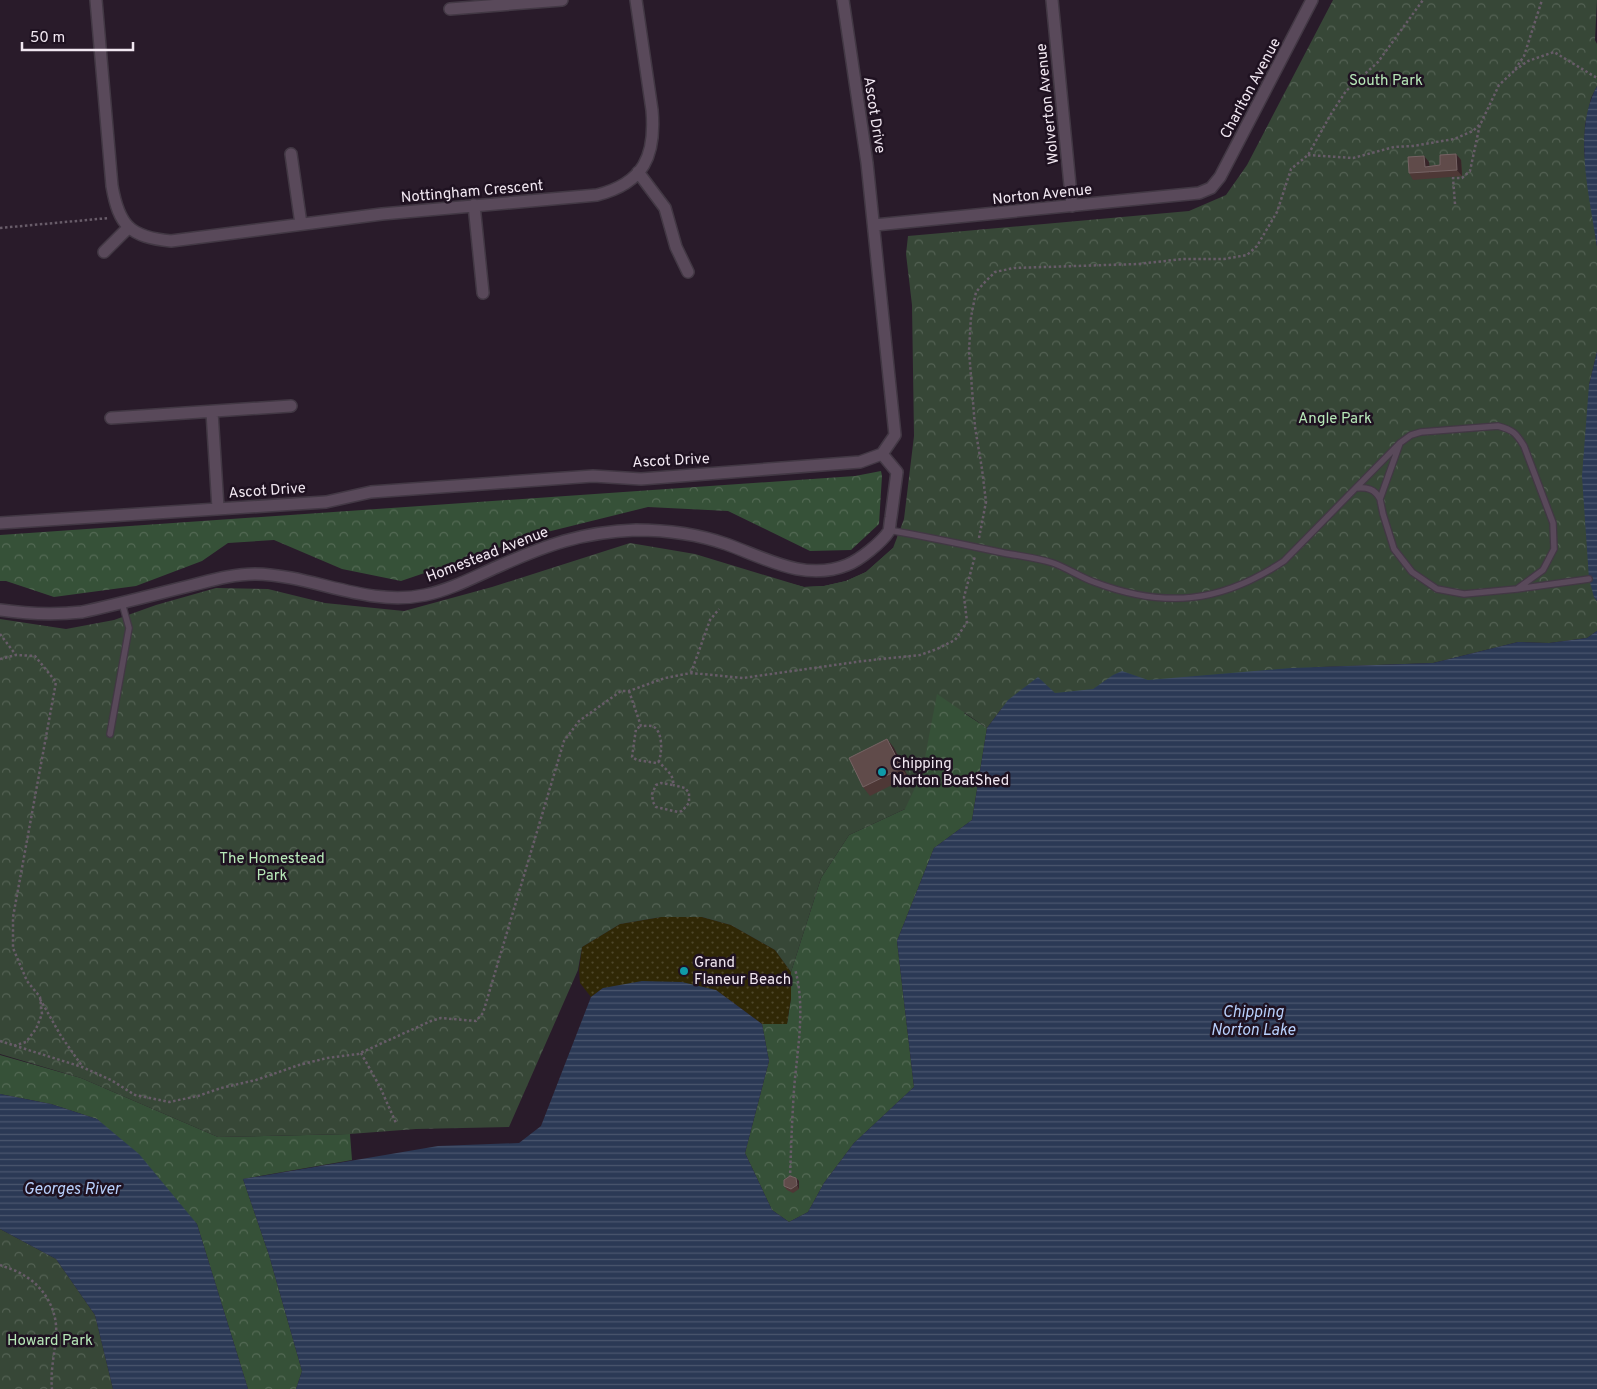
<svg xmlns="http://www.w3.org/2000/svg" width="1597" height="1389" viewBox="0 0 1597 1389" font-family="Overpass,sans-serif">
	<style>
		.forest { fill: url(#forest-crowns) }
		.sand { fill: url(#sand-dots) }
		.park { fill: url(#park-crowns) }
		.water { fill: url(#water-rules) }
		.lines { fill: none; stroke-linecap: round; stroke-linejoin: round }
		.service-casing { stroke: #423844; stroke-width: 8 }
		.minor-casing { stroke: #423844; stroke-width: 14 }
		.path { stroke: #685c69; stroke-width: 2.5; stroke-dasharray: 2.5 2.5; stroke-linecap: butt }
		.service { stroke: #59495a; stroke-width: 5.5 }
		.minor { stroke: #59495a; stroke-width: 11 }
		.wall { fill: #4e3836 }
		.shaded-wall { fill: #382529 }
		.building { fill: #604b4a; stroke: #766364 }
		.culture-dot { fill: #0f9aa8; stroke: #1f1221; stroke-width: 2 }
		.labels { text-anchor: middle; stroke-width: 5; stroke-linejoin: round; paint-order: stroke }
		.park-label { font-size: 15px; fill: #b7e8b8; stroke: #1f1221 }
		.street-label { font-size: 15px; fill: #f1e7f1; stroke: #1f1221 }
		.poi-label { font-size: 15px; fill: #f1e7f1; stroke: #1f1221; text-anchor: start }
		.water-label { font-size: 16px; font-style: italic; fill: #b8d0fc; stroke: #1f1221 }
	</style>
	<defs>
		<pattern id="forest-crowns" width="20" height="18" patternUnits="userSpaceOnUse" patternTransform="scale(1.25)"><rect width="20" height="18" fill="#365138"/><path d="M2 6a3 3 0 1 1 6 0M12 15a3 3 0 1 1 6 0" fill="none" stroke="#546a55"/></pattern>
		<pattern id="sand-dots" width="8" height="8" patternUnits="userSpaceOnUse" patternTransform="scale(1.25)"><rect width="8" height="8" fill="#302806"/><path d="M2 2h.1M6 6h.1" fill="none" stroke="#4e472b" stroke-width="1.8" stroke-linecap="round"/></pattern>
		<pattern id="park-crowns" width="20" height="18" patternUnits="userSpaceOnUse" patternTransform="scale(1.25)"><rect width="20" height="18" fill="#374737"/><path d="M2 6a3 3 0 1 1 6 0M12 15a3 3 0 1 1 6 0" fill="none" stroke="#546254"/></pattern>
		<pattern id="water-rules" width="6" height="5" patternUnits="userSpaceOnUse" patternTransform="scale(1.25)"><rect width="6" height="5" fill="#2b3955"/><path d="M0 2.5h6" fill="none" stroke="#4a566e"/></pattern>
	</defs>
	<rect width="100%" height="100%" fill="#291b2a"/>
	<path class="forest" d="M 881,471 L 882,476 L 879,524 L 851,550 L 810,551 L 728,511 L 648,507 L 539,534 L 401,581 L 342,569 L 274,540 L 228,543 L 202,561 L 136,586 L 54,597 L 6,581 L 0,581 L 0,535 L 855,476 Z
		M 893,548 L 1597,601 L 1597,631 L 964,713 L 987,728 L 972,820 L 934,848 L 897,941 L 914,1087 L 854,1143 L 824,1183 L 808,1212 L 789,1222 L 772,1210 L 745,1153 L 769,1061 L 762,1024 L 787,1024 L 791,998 L 791,972 L 821,878 L 849,835 L 905,809 L 789,583 L 804,587 L 824,586 L 846,581 L 866,572 Z
		M 0,1055 L 81,1078 L 218,1137 L 350,1134 L 352,1160 L 243,1179 L 269,1255 L 302,1371 L 296,1389 L 248,1389 L 197,1224 L 97,1119 L 51,1104 L 0,1094 Z"/>
	<path class="sand" d="M 661,917 L 702,917 L 731,925 L 775,950 L 791,972 L 791,998 L 787,1024 L 762,1024 L 716,990 L 603,988 L 591,997 L 580,983 L 579,970 L 582,947 L 620,924 Z"/>
	<path class="park" d="M 1333,0 L 1597,0 L 1595,40 L 1597,44 L 1597,86 L 1591,98 L 1585,125 L 1584,151 L 1597,247 L 1597,352 L 1589,385 L 1594,597 L 1597,601 L 1597,631 L 1587,638 L 1549,643 L 1518,642 L 1433,663 L 1291,668 L 1148,680 L 1122,671 L 1113,675 L 1093,689 L 1055,693 L 1038,677 L 1008,700 L 987,728 L 937,694 L 922,773 L 905,809 L 849,835 L 821,878 L 791,972 L 775,950 L 731,925 L 702,917 L 661,917 L 620,924 L 582,947 L 578,970 L 509,1127 L 416,1129 L 350,1134 L 218,1137 L 81,1078 L 0,1054 L 0,619 L 66,629 L 114,620 L 156,605 L 216,588 L 268,589 L 325,603 L 404,611 L 492,587 L 630,543 L 695,554 L 804,587 L 824,586 L 846,581 L 866,572 L 893,548 L 904,519 L 914,436 L 912,305 L 906,254 L 908,236 L 1189,211 L 1226,195 L 1247,165 Z
		M 0,1229 L 56,1259 L 95,1315 L 113,1389 L 0,1389 Z"/>
	<path class="water" d="M 1597,86 L 1597,247 C 1590,197 1572,132 1597,86 Z
		M 1597,352 L 1597,601 L 1594,597 L 1589,579 L 1582,476 L 1589,385 Z
		M 1597,631 L 1597,1389 L 296,1389 L 302,1371 L 269,1255 L 243,1179 L 438,1146 L 519,1143 L 541,1126 L 591,997 L 603,988 L 642,981 L 682,982 L 716,990 L 762,1024 L 769,1061 L 745,1153 L 772,1210 L 789,1222 L 808,1212 L 824,1183 L 854,1143 L 914,1087 L 897,941 L 934,848 L 972,820 L 987,728 L 1008,700 L 1038,677 L 1055,693 L 1093,689 L 1113,675 L 1122,671 L 1148,680 L 1291,668 L 1433,663 L 1518,642 L 1549,643 L 1587,638 Z
		M 0,1094 L 51,1104 L 97,1119 L 139,1154 L 197,1224 L 248,1389 L 113,1389 L 95,1315 L 56,1259 L 0,1229 Z"/>
	<g class="lines">
		<g class="service-casing">
			<path id="service" d="M 1356,488 C 1367,487 1375,489 1380,499
				M 889,530 C 928,537 966,545 1004,553 C 1020,556 1038,558 1053,563 C 1067,568 1080,577 1094,582 C 1165,609 1221,603 1284,561 L 1400,443 L 1411,435 L 1421,432 L 1498,426 C 1513,430 1516,433 1524,446 L 1553,523 L 1554,549 L 1543,570 L 1517,589 L 1464,594 L 1437,589 L 1412,572 L 1394,549 L 1383,514 L 1380,499 L 1400,443
				M 1517,589 L 1589,579
				M 110,734 L 129,628 L 122,603"/>
		</g>
		<g class="minor-casing">
			<path id="minor" d="M 96,0 L 112,186 C 119,226 130,237 171,241 L 382,214 L 597,195 C 644,183 656,156 652,110 L 636,0
				M 1052,0 L 1072,206
				M 450,9 L 562,0
				M 291,154 L 301,224
				M 638,172 L 665,208 L 676,247 L 688,272
				M 474,205 L 483,293
				M 875,225 L 1199,193 L 1211,188 L 1220,177 L 1312,0
				M 104,252 L 129,227
				M 212,412 L 218,508
				M 111,418 L 291,406
				M 0,523 L 326,502 L 371,492 L 593,476 L 641,479 L 860,462 L 882,454 L 895,435 L 867,163 L 843,0
				M 0,610 C 28,614 54,615 82,612 C 119,604 156,594 193,585 C 213,580 234,574 255,574 C 313,575 367,607 425,595 C 450,590 474,577 497,567 C 546,545 582,532 636,530 C 666,530 697,534 726,544 C 765,558 805,582 847,565 C 860,560 882,542 889,531 C 890,527 890,521 891,517 C 893,502 895,487 897,472 L 882,454"/>
		</g>
		<path class="path" d="M 1515,70 L 1528,61 L 1554,52 L 1597,78
			M 1308,155 L 1353,158 L 1394,147 L 1413,146 L 1454,139 L 1473,131 L 1481,123 L 1499,85 L 1514,71 L 1524,56 L 1542,0
			M 1455,204 L 1453,178 L 1462,178 L 1470,171 L 1480,124
			M 0,228 L 109,218
			M 979,538 L 986,502 L 982,469 L 975,427 L 969,351 L 971,317 L 976,292 L 985,282 L 995,272 L 1014,268 L 1138,264 L 1183,259 L 1224,259 L 1247,255 L 1257,246 L 1277,212 L 1291,169 L 1308,155 L 1331,114 L 1346,91 L 1378,62 L 1423,0
			M 0,634 L 16,655
			M 0,659 L 16,655 L 35,656 L 56,682 L 13,917 L 13,948 L 27,981 L 40,997 L 42,1014 L 36,1029 L 26,1042 L 13,1046
			M 691,673 L 710,620 L 719,609
			M 629,691 L 641,726 C 645,726 651,725 654,727 C 663,733 662,752 659,761 L 656,763 L 637,760 L 632,757 L 636,729 L 641,726
			M 658,761 C 664,768 675,775 673,785 L 661,783 L 656,785 L 652,794 L 653,802 L 656,807 L 678,812 L 682,811 L 689,803 L 689,793 L 685,788 L 673,785
			M 40,999 L 61,1036 L 82,1066
			M 0,1041 L 82,1067 L 111,1080 L 135,1095 L 169,1102 L 198,1096 L 221,1088 L 256,1080 L 299,1065 L 327,1058 L 358,1054 L 431,1021 L 441,1018 L 476,1021 L 483,1013 L 564,741 L 579,721 L 621,691 L 629,691 L 665,678 L 691,673 L 743,678 L 863,661 L 920,655 L 937,649 L 955,640 L 967,622 L 964,597 L 975,556
			M 361,1053 L 380,1087 L 396,1123
			M 790,1178 C 791,1149 792,1120 794,1090 C 797,1050 806,1008 795,969
			M 0,1265 C 8,1268 18,1271 25,1276 C 45,1288 58,1311 56,1335 C 55,1353 50,1371 52,1389"/>
		<use href="#service" class="service"/>
		<use href="#minor" class="minor"/>
	</g>
	<path class="wall" d="M 1456,154 L 1461,160 L 1462,176 L 1413,180 L 1409,173 L 1429,162 L 1429,166 L 1440,165 Z
		M 887,739 L 894,748 L 908,777 L 870,796 L 863,787 Z
		M 796,1178 L 799,1181 L 799,1189 L 793,1193 L 787,1190 L 784,1186 Z"/>
	<path class="shaded-wall" d="M 1456,154 L 1461,160 L 1462,176 L 1457,170 Z
		M 1424,156 L 1429,162 L 1430,173 L 1425,167 Z
		M 887,739 L 894,748 L 908,777 L 902,768 Z
		M 796,1178 L 799,1181 L 799,1189 L 797,1185 Z"/>
	<path class="building" d="M 1456,154 L 1457,170 L 1409,173 L 1408,157 L 1424,156 L 1425,167 L 1440,165 L 1440,155 Z
		M 887,739 L 902,768 L 863,787 L 849,758 Z
		M 790,1176 L 796,1178 L 797,1185 L 791,1189 L 784,1186 L 784,1180 Z"/>
	<g class="culture-dot">
		<circle cx="882" cy="772" r="5"/>
		<circle cx="684" cy="971" r="5"/>
	</g>
	<g class="labels">
		<g class="park-label">
			<text x="1386" y="85">South Park</text>
			<text x="1335" y="423">Angle Park</text>
			<text x="272" y="863">The Homestead<tspan x="272" dy="17">Park</tspan></text>
			<text x="50" y="1345">Howard Park</text>
		</g>
		<g class="street-label">
			<text transform="translate(1250 88) rotate(-62)" y="5">Charlton Avenue</text>
			<text transform="translate(1047 104) rotate(-96)" y="5">Wolverton Avenue</text>
			<text transform="translate(875 115) rotate(81)" y="5">Ascot Drive</text>
			<text transform="translate(472 191) rotate(-5)" y="5">Nottingham Crescent</text>
			<text transform="translate(1042 194) rotate(-6)" y="5">Norton Avenue</text>
			<text transform="translate(671 460) rotate(-3)" y="5">Ascot Drive</text>
			<text transform="translate(267 490) rotate(-4)" y="5">Ascot Drive</text>
			<text transform="translate(487 554) rotate(-21)" y="5">Homestead Avenue</text>
		</g>
		<g class="poi-label">
			<text x="892" y="768">Chipping<tspan x="892" dy="17">Norton BoatShed</tspan></text>
			<text x="694" y="967">Grand<tspan x="694" dy="17">Flaneur Beach</tspan></text>
		</g>
		<g class="water-label">
			<text x="1253" y="1017">Chipping<tspan x="1253" dy="18">Norton Lake</tspan></text>
			<text x="72" y="1194">Georges River</text>
		</g>
	</g>
	<path d="M22 42v8h111v-8" fill="none" stroke="#f1e7f1" stroke-width="2.5"/>
	<text x="30" y="42" font-size="15" fill="#f1e7f1" stroke="#1f1221" stroke-width="4" paint-order="stroke">50 m</text>
</svg>
